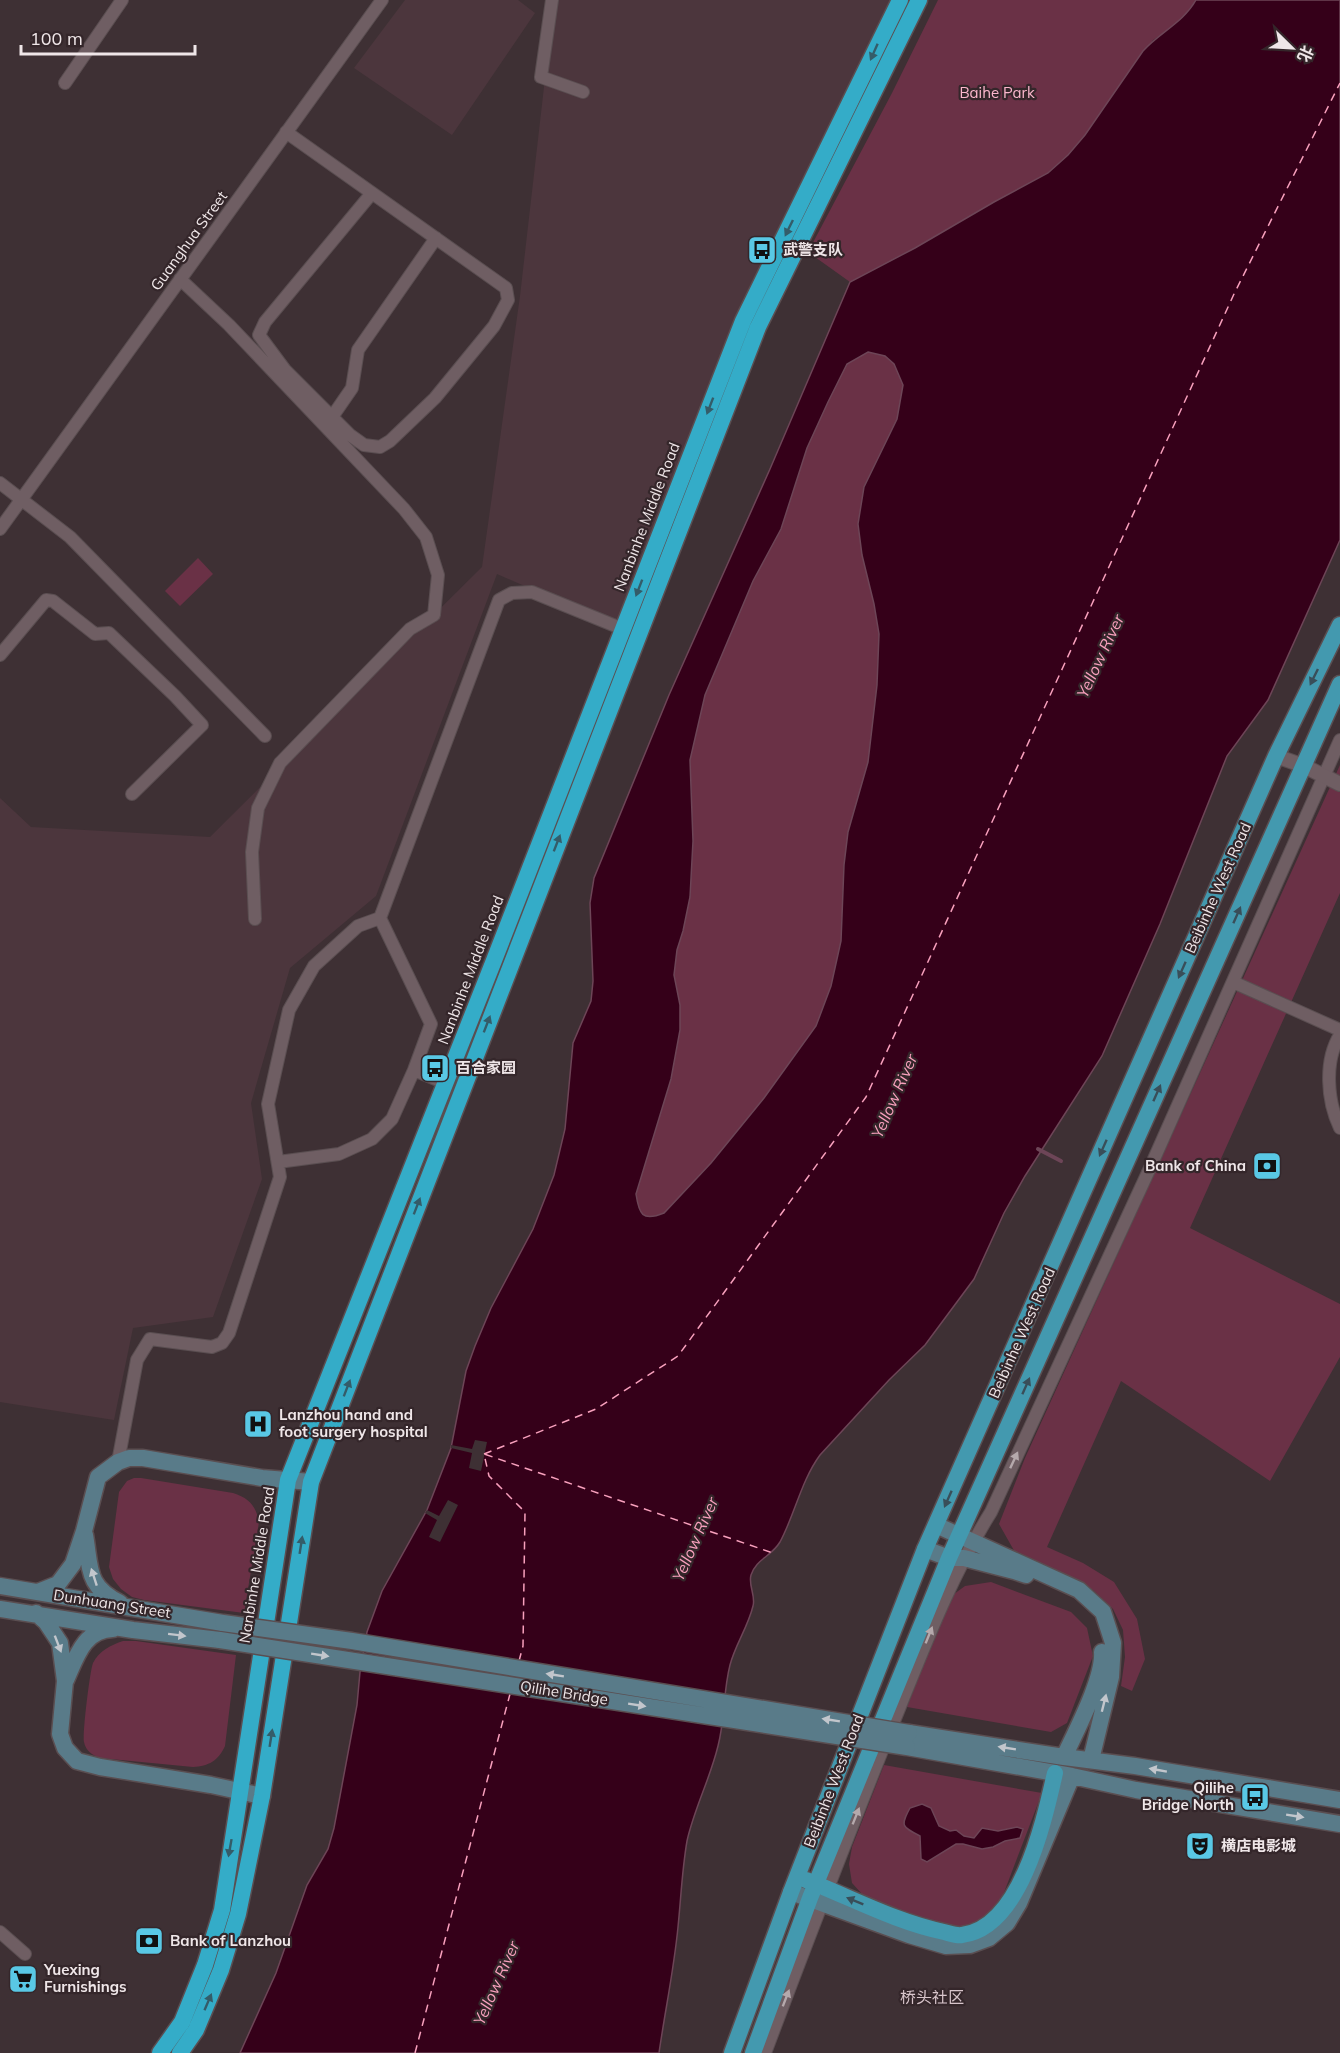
<svg xmlns="http://www.w3.org/2000/svg" width="1340" height="2053" viewBox="0 0 1340 2053" font-family="Mulish,'Noto Sans SC',sans-serif">
	<style>
		.built { fill: #4c363d }
		.green { fill: #6a3146 }
		.water { fill: #350019; stroke: #6d4557; stroke-width: 1.5; fill-rule: evenodd }
		.pier { fill: #3e3034 }
		.lines { fill: none; stroke-linecap: round; stroke-linejoin: round }
		.stream { stroke: #6d4557; stroke-width: 4 }
		.ferry { stroke: #f8a0bd; stroke-width: 1.5; stroke-dasharray: 8 6; stroke-linecap: butt }
		.minor-casing { stroke: #5a4e51; stroke-width: 14 }
		.tertiary-casing { stroke: #5a4e51; stroke-width: 16 }
		.secondary-casing { stroke: #5a4e51; stroke-width: 19 }
		.primary-casing { stroke: #5a4e51; stroke-width: 19 }
		.trunk-casing { stroke: #5a4e51; stroke-width: 19 }
		.minor { stroke: #6f5e63; stroke-width: 12 }
		.tertiary { stroke: #6f5e63; stroke-width: 14 }
		.secondary { stroke: #597b89; stroke-width: 16 }
		.primary { stroke: #4399af; stroke-width: 16 }
		.trunk { stroke: #34acc8; stroke-width: 16 }
		.secondary-bridge-casing { stroke: #5a4e51; stroke-width: 19; stroke-linecap: butt }
		.secondary-bridge { stroke: #597b89; stroke-width: 16 }
		.oneway { fill: #345c69 }
		.oneway2 { fill: #394e59 }
		.oneway3 { fill: #b5a9ac }
		.oneway4 { fill: #c2c6cc }
		.labels { text-anchor: middle; stroke-width: 4.5; stroke-linejoin: round; paint-order: stroke }
		.park-label { font-size: 15px; fill: #fcb7cd; stroke: #34262a }
		.street-label { font-size: 15px; fill: #efe6e8; stroke: #34262a }
		.poi-label { font-size: 15px; font-weight: bold; fill: #efe6e8; stroke: #34262a; text-anchor: start }
		.water-label { font-size: 16px; font-style: italic; fill: #f8a0bd; stroke: #34262a }
		.neighbourhood-label { font-size: 16px; fill: #d8c5cb; stroke: #34262a }
	</style>
	<rect width="100%" height="100%" fill="#3e3034"/>
	<path class="built" d="M 405,0 L 518,0 L 535,13 L 452,135 L 354,68 Z
		M 554,0 L 915,0 L 623,629 L 497,574 L 376,896 L 290,968 L 251,1103 L 262,1179 L 213,1317 L 133,1328 L 114,1420 L 0,1402 L 0,798 L 31,827 L 210,837 L 482,567 L 520,296 Z"/>
	<path class="green" d="M 938,0 L 1196,0 L 1182,20 L 1153,40 L 1085,135 L 1068,155 L 1048,173 L 994,202 L 915,248 L 850,282 L 808,252 L 892,93 Z
		M 868,352 L 885,356 L 894,364 L 903,385 L 897,419 L 864,486 L 874,604 L 879,634 L 877,685 L 868,762 L 848,832 L 844,865 L 841,941 L 831,986 L 816,1026 L 764,1098 L 711,1163 L 664,1213 C 642,1222 639,1214 636,1194 L 671,1079 L 680,1030 L 680,1005 L 674,975 L 677,950 L 683,931 L 690,897 L 693,841 L 690,760 L 705,695 L 753,581 L 781,529 L 807,448 L 828,402 L 847,364 Z
		M 198,558 L 213,574 L 180,606 L 165,591 Z
		M 1340,765 L 1340,893 L 1190,1228 L 1340,1304 L 1340,1357 L 1270,1481 L 1121,1381 L 1047,1547 L 1083,1563 L 1114,1582 L 1137,1619 L 1145,1659 L 1132,1691 L 1121,1686 L 1125,1657 L 1123,1630 L 1113,1609 L 1093,1590 L 1065,1574 L 1016,1554 L 999,1524 L 1025,1458 Z
		M 134,1478 L 141,1478 L 233,1493 C 249,1498 256,1506 259,1522 L 244,1613 L 144,1600 L 132,1597 L 121,1589 L 113,1579 L 109,1567 L 119,1492 L 127,1481 Z
		M 991,1582 L 1071,1612 L 1087,1628 L 1093,1656 L 1067,1723 L 1051,1732 L 907,1707 L 950,1597 L 965,1586 Z
		M 123,1641 L 136,1641 L 236,1655 L 225,1746 C 218,1761 209,1766 193,1767 L 100,1758 C 92,1755 86,1751 84,1742 C 82,1735 90,1670 93,1663 C 99,1651 111,1645 123,1641 Z
		M 884,1765 L 1042,1793 L 1000,1903 L 975,1927 L 956,1929 L 874,1902 L 862,1894 L 852,1883 L 849,1864 L 852,1847 Z"/>
	<path class="water" d="M 1196,0 L 1340,0 L 1340,540 L 1268,700 L 1227,756 L 1160,924 L 1102,1056 L 1025,1176 L 1004,1213 L 974,1279 L 925,1345 L 889,1380 L 820,1455 C 801,1481 795,1514 780,1542 C 771,1557 756,1559 751,1575 C 748,1585 756,1596 753,1606 C 748,1627 735,1645 730,1665 C 723,1692 725,1720 718,1746 C 710,1779 694,1809 687,1841 C 682,1870 681,1898 678,1927 C 674,1969 665,2011 659,2053 L 240,2053 L 276,1973 L 307,1885 L 328,1849 L 334,1828 L 357,1705 L 360,1672 L 367,1632 L 382,1591 L 427,1510 L 451,1448 L 466,1371 L 475,1346 L 491,1308 L 533,1229 L 554,1175 L 565,1129 L 573,1043 L 591,1001 L 593,981 L 590,903 L 594,878 L 669,695 L 770,469 L 850,282 L 915,248 L 994,202 L 1048,173 L 1068,155 L 1085,135 L 1143,51 C 1160,32 1183,23 1196,0 ZM 868,352 L 885,356 L 894,364 L 903,385 L 897,419 L 864,487 L 858,524 L 862,555 L 874,604 L 879,634 L 877,685 L 868,762 L 848,832 L 844,865 L 841,941 L 831,986 L 816,1026 L 764,1098 L 711,1163 L 664,1213 C 642,1222 639,1214 636,1194 L 671,1079 L 680,1030 L 680,1005 L 674,975 L 677,950 L 683,931 L 690,897 L 693,841 L 690,760 L 705,695 L 753,581 L 781,529 L 807,448 L 828,402 L 847,364 Z
		M 922,1804 L 931,1808 L 939,1826 L 950,1831 L 956,1830 L 964,1836 L 974,1838 L 982,1828 L 998,1831 L 1017,1827 L 1023,1829 L 1020,1838 L 1005,1841 L 993,1847 L 982,1849 L 963,1844 L 956,1844 L 927,1862 L 921,1859 L 920,1836 C 902,1827 900,1826 910,1808 Z"/>
	<path class="pier" d="M 475,1440 L 487,1442 L 481,1471 L 469,1468 L 472,1453 L 451,1448 L 451,1445 L 472,1449 Z
		M 448,1500 L 458,1505 L 440,1542 L 429,1537 L 437,1520 L 425,1513 L 427,1510 L 439,1516 Z"/>
	<g class="lines">
		<path class="stream" d="M 1038,1149 L 1061,1161"/>
		<path class="ferry" d="M 484,1454 L 596,1409 L 678,1356 L 866,1097 L 1234,294 L 1340,83
			M 519,1661 L 523,1646 L 525,1512 L 489,1476 L 484,1454 L 773,1553
			M 415,2053 L 510,1694"/>
		<g class="minor-casing">
			<path id="minor" d="M 552,0 L 541,77 L 583,92
				M 65,83 L 122,0
				M 286,132 L 506,288 L 508,300 L 494,326 L 435,398 L 390,441 L 380,447 L 364,445 L 350,435 L 285,370 L 259,335 L 265,322 L 372,193
				M 180,279 L 229,325 L 404,509 L 426,537 L 438,575 L 434,615 L 410,629 L 280,763 L 258,808 L 252,852 L 255,919
				M 332,417 L 352,388 L 358,350 L 436,238
				M 0,483 L 70,537 L 265,736
				M 0,529 L 382,0
				M 0,655 L 46,600 L 53,601 L 95,634 L 109,633 L 175,696 L 202,725 L 132,794
				M 1233,982 L 1340,1030
				M 1340,1035 C 1324,1061 1327,1101 1340,1128
				M 414,1070 L 445,1083
				M 278,1162 L 339,1154 L 372,1139 L 392,1119 L 414,1070 L 431,1024 L 380,918
				M 118,1462 L 137,1360 L 150,1339 L 212,1347 L 222,1343 L 229,1333 L 280,1177 L 268,1104 L 289,1010 L 314,966 L 358,926 L 380,918 L 499,600 L 512,593 L 532,592 L 623,629
				M 0,1932 L 25,1954
				M 765,2053 C 806,1944 848,1835 892,1726 C 922,1653 949,1579 991,1512 L 1150,1168 L 1340,740"/>
		</g>
		<g class="tertiary-casing">
			<path id="tertiary" d="M 1276,756 L 1304,766 L 1340,784"/>
		</g>
		<g class="secondary-casing">
			<path id="secondary" d="M 936,1525 L 1079,1590 L 1103,1612 L 1113,1643 L 1111,1677 L 1091,1760
				M 85,1535 C 91,1569 86,1586 120,1603
				M 925,1549 L 949,1558 L 964,1558 L 1014,1571 L 1026,1575
				M 0,1586 L 223,1623
				M 38,1592 L 58,1584 L 73,1564 L 84,1531 L 98,1477 L 118,1462 L 129,1458 L 143,1458 L 262,1478 L 311,1482
				M 0,1609 L 133,1630 L 220,1640
				M 36,1613 L 46,1622 L 60,1643 L 65,1681 L 60,1734 L 65,1748 L 77,1761 L 100,1767 L 211,1785 L 262,1796
				M 66,1680 C 76,1658 84,1629 113,1629
				M 909,1733 L 1064,1757 L 1135,1766 L 1340,1800
				M 907,1747 L 1072,1776 L 1136,1790 L 1340,1824
				M 1064,1757 C 1076,1731 1104,1678 1102,1652
				M 791,1892 L 909,1935 L 946,1946 L 970,1945 L 989,1938 L 1007,1923 L 1019,1903 L 1072,1776"/>
		</g>
		<g class="primary-casing">
			<path id="primary" d="M 806,1880 C 852,1898 896,1922 944,1932 C 949,1933 956,1936 962,1935 C 1021,1928 1044,1821 1055,1773
				M 732,2053 L 791,1892 L 925,1549 L 1276,756 L 1340,625
				M 753,2053 L 810,1898 L 949,1558 L 1340,684"/>
		</g>
		<g class="trunk-casing">
			<path id="trunk" d="M 160,2053 L 182,2022 L 205,1965 L 222,1910 L 288,1480 L 493,963 L 743,321 L 900,0
				M 180,2053 L 196,2030 L 221,1970 L 238,1914 L 262,1796 L 311,1482 L 758,327 L 919,0"/>
		</g>
		<use href="#minor" class="minor"/>
		<use href="#tertiary" class="tertiary"/>
		<use href="#secondary" class="secondary"/>
		<use href="#primary" class="primary"/>
		<use href="#trunk" class="trunk"/>
		<g class="secondary-bridge-casing">
			<path id="secondary-bridge" d="M 223,1623 L 352,1641 L 909,1733
				M 220,1640 L 907,1747"/>
		</g>
		<use href="#secondary-bridge" class="secondary-bridge"/>
	</g>
	<defs><path id="oneway-solid" d="M-6-.8H1V-3.2L6.5 0L1 3.2V.8H-6Z" transform="scale(1.5)"/></defs>
	<g class="oneway">
		<use href="#oneway-solid" transform="translate(874 52) rotate(114)"/>
		<use href="#oneway-solid" transform="translate(789 228) rotate(116)"/>
		<use href="#oneway-solid" transform="translate(710 406) rotate(111)"/>
		<use href="#oneway-solid" transform="translate(639 588) rotate(111)"/>
		<use href="#oneway-solid" transform="translate(557 843) rotate(-69)"/>
		<use href="#oneway-solid" transform="translate(487 1024) rotate(-69)"/>
		<use href="#oneway-solid" transform="translate(417 1206) rotate(-69)"/>
		<use href="#oneway-solid" transform="translate(347 1388) rotate(-69)"/>
		<use href="#oneway-solid" transform="translate(301 1545) rotate(-81)"/>
		<use href="#oneway-solid" transform="translate(271 1738) rotate(-81)"/>
		<use href="#oneway-solid" transform="translate(230 1848) rotate(100)"/>
		<use href="#oneway-solid" transform="translate(208 2002) rotate(-67)"/>
	</g>
	<g class="oneway2">
		<use href="#oneway-solid" transform="translate(1314 677) rotate(116)"/>
		<use href="#oneway-solid" transform="translate(1237 915) rotate(-66)"/>
		<use href="#oneway-solid" transform="translate(1182 970) rotate(114)"/>
		<use href="#oneway-solid" transform="translate(1157 1093) rotate(-66)"/>
		<use href="#oneway-solid" transform="translate(1103 1148) rotate(114)"/>
		<use href="#oneway-solid" transform="translate(1026 1386) rotate(-66)"/>
		<use href="#oneway-solid" transform="translate(948 1499) rotate(114)"/>
		<use href="#oneway-solid" transform="translate(855 1901) rotate(-158)"/>
	</g>
	<g class="oneway3">
		<use href="#oneway-solid" transform="translate(1014 1460) rotate(-65)"/>
		<use href="#oneway-solid" transform="translate(929 1635) rotate(-68)"/>
		<use href="#oneway-solid" transform="translate(856 1816) rotate(-68)"/>
		<use href="#oneway-solid" transform="translate(786 1998) rotate(-69)"/>
	</g>
	<g class="oneway4">
		<use href="#oneway-solid" transform="translate(94 1577) rotate(-108)"/>
		<use href="#oneway-solid" transform="translate(177 1635) rotate(7)"/>
		<use href="#oneway-solid" transform="translate(58 1644) rotate(69)"/>
		<use href="#oneway-solid" transform="translate(320 1655) rotate(9)"/>
		<use href="#oneway-solid" transform="translate(555 1675) rotate(-171)"/>
		<use href="#oneway-solid" transform="translate(1104 1703) rotate(-76)"/>
		<use href="#oneway-solid" transform="translate(637 1705) rotate(9)"/>
		<use href="#oneway-solid" transform="translate(831 1720) rotate(-171)"/>
		<use href="#oneway-solid" transform="translate(1007 1748) rotate(-171)"/>
		<use href="#oneway-solid" transform="translate(1158 1770) rotate(-170)"/>
		<use href="#oneway-solid" transform="translate(1295 1816) rotate(9)"/>
	</g>
	<defs>
		<g id="bus-square" transform="scale(1.5)"><rect x="-9" y="-9" width="18" height="18" rx="4" fill="#59c8e5" stroke="#34262a"/><path d="M-5-6H5V4H4V6H2V4H-2V6H-4V4H-5ZM-3.5-4V0h7V-4ZM-3.5 1.2v1.5H-2V1.2ZM2 1.2v1.5H3.5V1.2Z" fill="#111"/></g>
		<g id="bank-square" transform="scale(1.5)"><rect x="-9" y="-9" width="18" height="18" rx="4" fill="#59c8e5" stroke="#34262a"/><path d="M-6-4H6V4H-6ZM0-2.3a2.3 2.3 0 1 0 0 4.6a2.3 2.3 0 1 0 0-4.6Z" fill="#111"/></g>
		<g id="hospital-square" transform="scale(1.5)"><rect x="-9" y="-9" width="18" height="18" rx="4" fill="#59c8e5" stroke="#34262a"/><path d="M-5-5h3v3.5h4V-5h3V5h-3V1.5h-4V5h-3Z" fill="#111"/></g>
		<g id="theatre-square" transform="scale(1.5)"><rect x="-9" y="-9" width="18" height="18" rx="4" fill="#59c8e5" stroke="#34262a"/><path d="M-5-5.5Q0-4 5-5.5V0Q5 5 0 6Q-5 5-5 0ZM-3.3-2.5H-1v1.5H-3.3ZM1-2.5H3.3v1.5H1ZM-2.8 1Q0 5.5 2.8 1Z" fill="#111"/></g>
		<g id="supermarket-square" transform="scale(1.5)"><rect x="-9" y="-9" width="18" height="18" rx="4" fill="#59c8e5" stroke="#34262a"/><path d="M-6-5.5h2.5l.6 2H6L4.5 2H-2.5L-4.4-4H-6ZM-1.5 3.2a1.3 1.3 0 1 0 .1 0ZM3 3.2a1.3 1.3 0 1 0 .1 0Z" fill="#111"/></g>
	</defs>
	<g fill-rule="evenodd">
		<use href="#bus-square" x="762" y="250"/>
		<use href="#bus-square" x="435" y="1068"/>
		<use href="#bank-square" x="1267" y="1166"/>
		<use href="#hospital-square" x="258" y="1424"/>
		<use href="#bus-square" x="1255" y="1797"/>
		<use href="#theatre-square" x="1200" y="1846"/>
		<use href="#bank-square" x="149" y="1941"/>
		<use href="#supermarket-square" x="23" y="1979"/>
	</g>
	<g class="labels">
		<g class="park-label">
			<text x="997" y="98">Baihe Park</text>
		</g>
		<g class="street-label">
			<text transform="translate(189 241) rotate(-54)" y="5">Guanghua Street</text>
			<text transform="translate(647 517) rotate(-69)" y="5">Nanbinhe Middle Road</text>
			<text transform="translate(1218 888) rotate(-66)" y="5">Beibinhe West Road</text>
			<text transform="translate(471 970) rotate(-69)" y="5">Nanbinhe Middle Road</text>
			<text transform="translate(1022 1333) rotate(-66)" y="5">Beibinhe West Road</text>
			<text transform="translate(257 1565) rotate(-81)" y="5">Nanbinhe Middle Road</text>
			<text transform="translate(112 1604) rotate(9)" y="5">Dunhuang Street</text>
			<text transform="translate(564 1693) rotate(9)" y="5">Qilihe Bridge</text>
			<text transform="translate(834 1781) rotate(-69)" y="5">Beibinhe West Road</text>
		</g>
		<g class="poi-label">
			<text x="783" y="255">武警支队</text>
			<text x="456" y="1073">百合家园</text>
			<text x="1246" y="1171" text-anchor="end">Bank of China</text>
			<text x="279" y="1420">Lanzhou hand and<tspan x="279" dy="17">foot surgery hospital</tspan></text>
			<text x="1234" y="1793" text-anchor="end">Qilihe<tspan x="1234" dy="17">Bridge North</tspan></text>
			<text x="1221" y="1851">横店电影城</text>
			<text x="170" y="1946">Bank of Lanzhou</text>
			<text x="44" y="1975">Yuexing<tspan x="44" dy="17">Furnishings</tspan></text>
		</g>
		<g class="water-label">
			<text transform="translate(1100 656) rotate(-65)" y="6">Yellow River</text>
			<text transform="translate(894 1096) rotate(-66)" y="6">Yellow River</text>
			<text transform="translate(695 1539) rotate(-66)" y="6">Yellow River</text>
			<text transform="translate(496 1983) rotate(-66)" y="6">Yellow River</text>
		</g>
		<g class="neighbourhood-label">
			<text x="932" y="2003">桥头社区</text>
		</g>
	</g>
	<g transform="translate(1292 48) rotate(114)" stroke="#34262a" stroke-width="4.5" paint-order="stroke">
	<path d="M0-4.5L10 22L0 15L-10 22Z" fill="#efe6e8"/>
	<text y="-9" font-size="16" font-weight="bold" text-anchor="middle" fill="#efe6e8">北</text>
	</g>
	<path d="M21 45v9h174v-9" fill="none" stroke="#efe6e8" stroke-width="3"/>
	<text x="30" y="45" font-size="18" fill="#efe6e8" stroke="#34262a" stroke-width="4.5" paint-order="stroke">100 m</text>
</svg>
